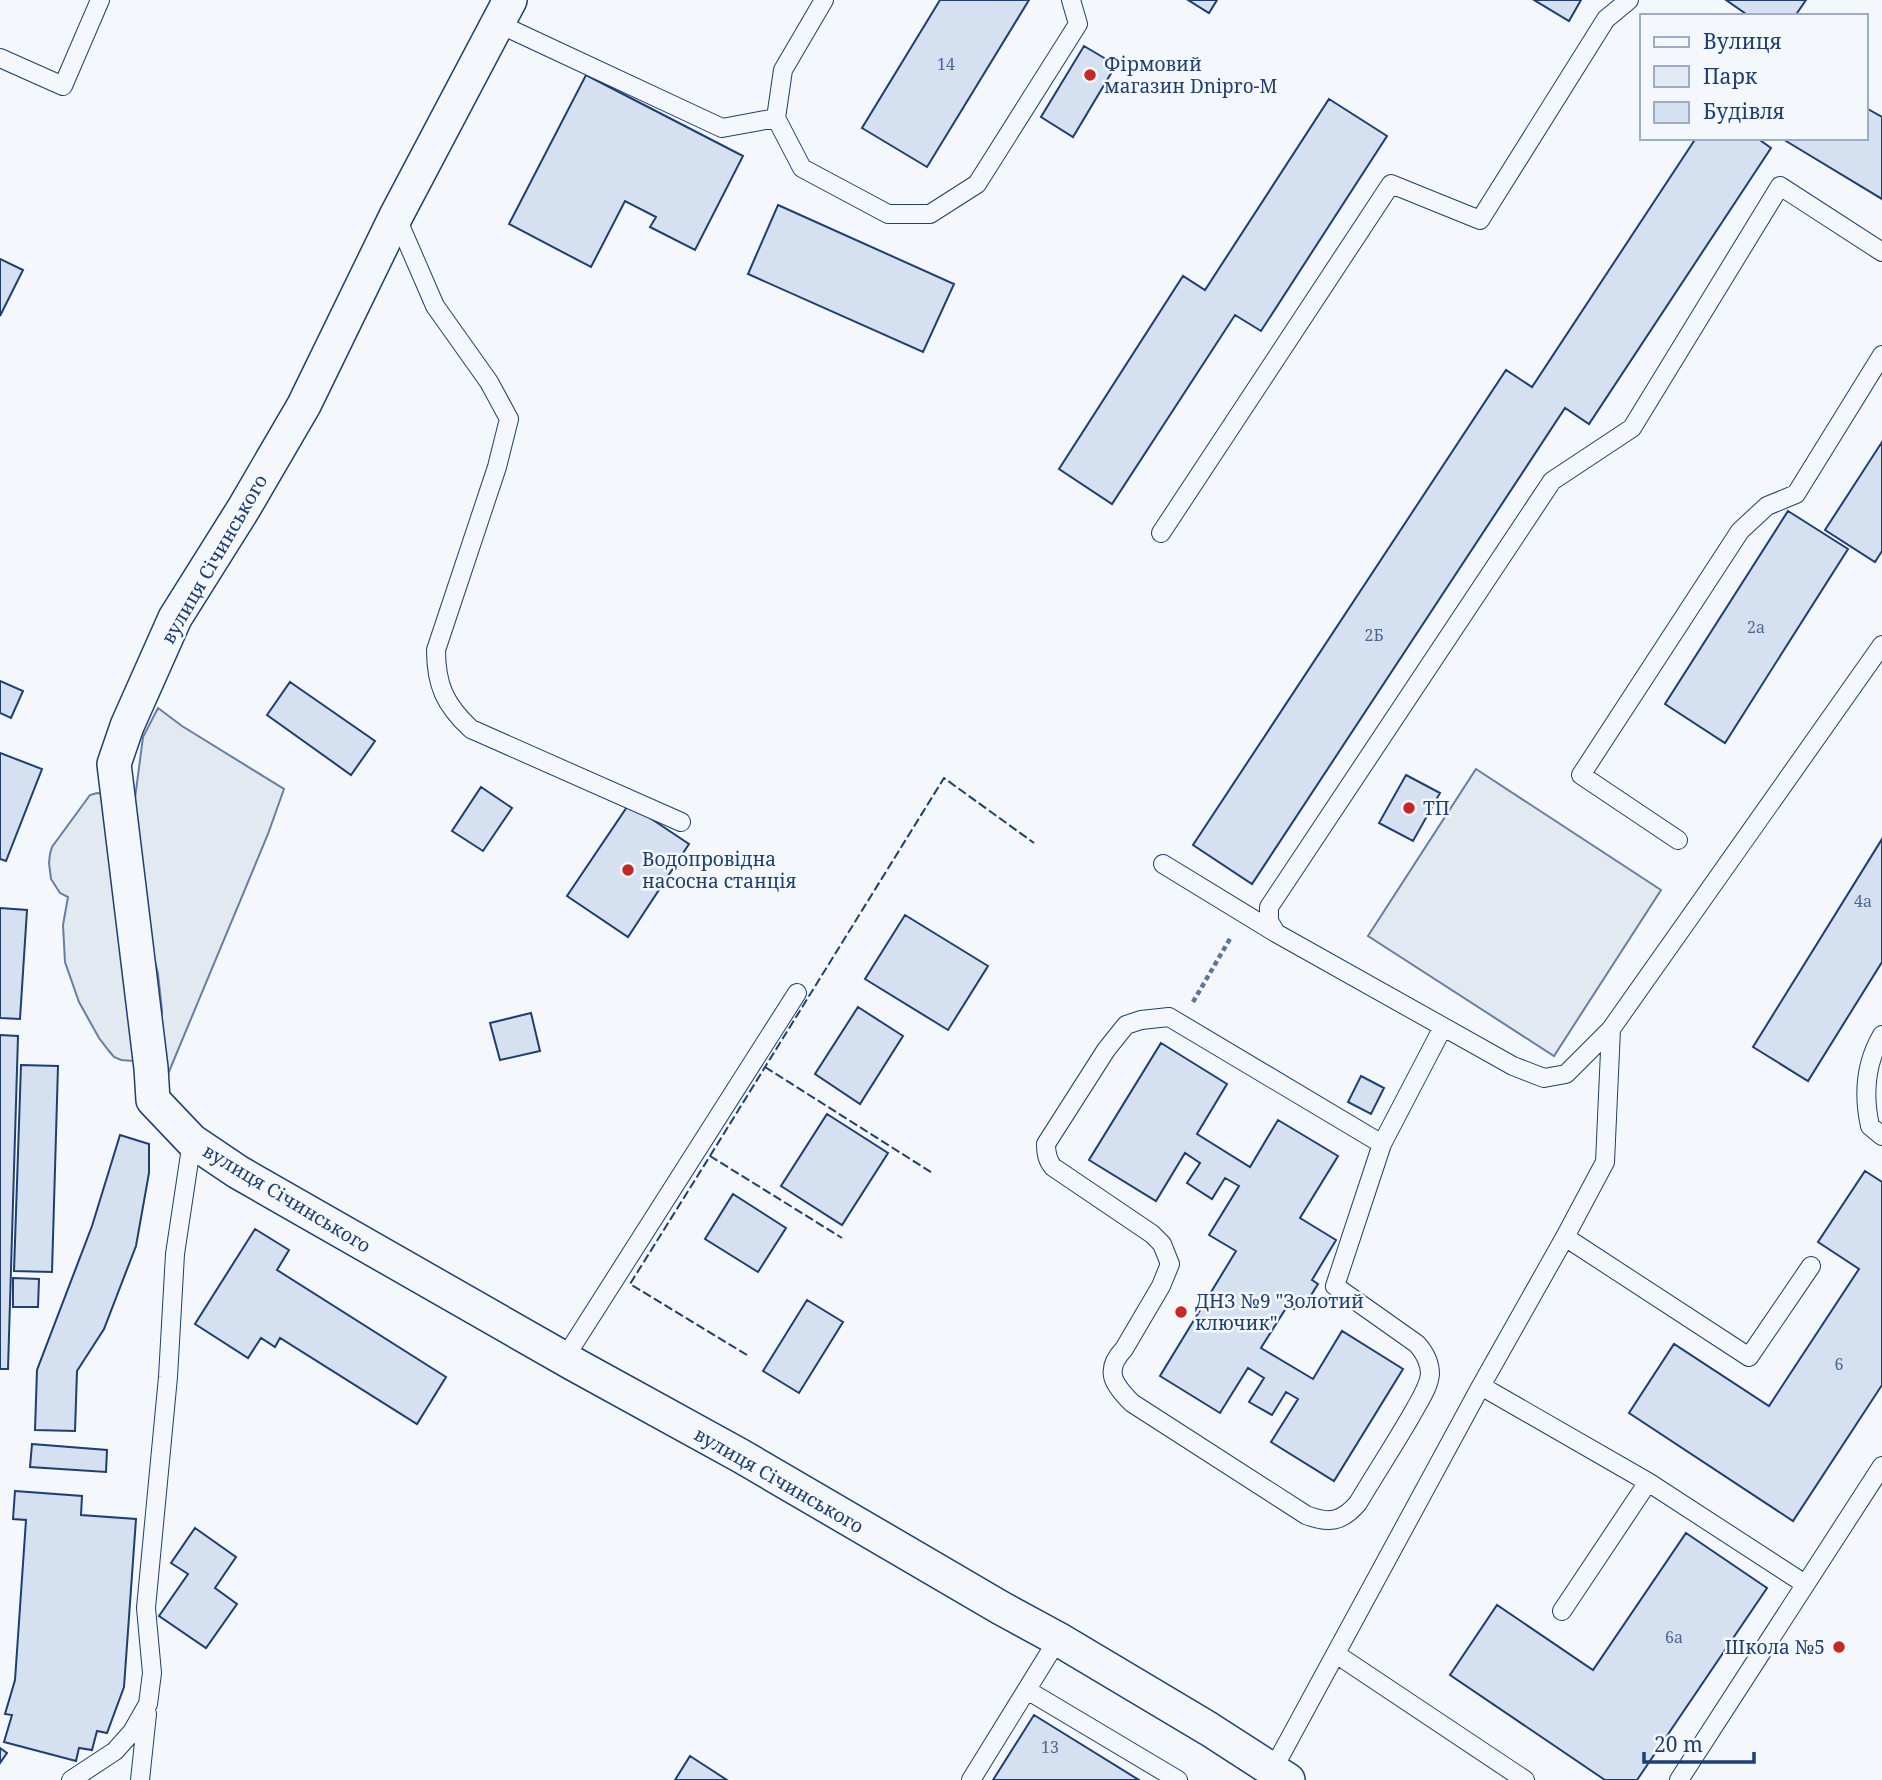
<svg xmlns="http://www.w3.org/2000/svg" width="1882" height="1780" viewBox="0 0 1882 1780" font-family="'Noto Serif',serif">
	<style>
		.green { fill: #e3e9f0; stroke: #687fa3; stroke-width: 2 }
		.building { fill: #d5e0f0; stroke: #1d3f73; stroke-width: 2 }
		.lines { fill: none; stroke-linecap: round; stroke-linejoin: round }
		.lane-casing { stroke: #1d3f73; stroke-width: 20 }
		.street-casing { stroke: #1d3f73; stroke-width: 36 }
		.path { stroke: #5e769c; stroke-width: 4.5; stroke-dasharray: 5 3.5; stroke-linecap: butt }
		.lane { stroke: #f4f7fb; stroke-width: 18 }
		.street { stroke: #f4f7fb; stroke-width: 33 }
		.fence { stroke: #1d3f73; stroke-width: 2; stroke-dasharray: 9 3.5; stroke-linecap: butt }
		.poi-dot { fill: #c62828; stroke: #f4f7fb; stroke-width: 2.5 }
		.labels { text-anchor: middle; stroke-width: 5; stroke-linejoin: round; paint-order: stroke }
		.number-label { font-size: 16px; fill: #4b6792 }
		.poi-label { font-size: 19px; fill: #1d3f73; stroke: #f4f7fb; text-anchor: start }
		.street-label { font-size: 19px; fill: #1d3f73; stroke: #f4f7fb }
	</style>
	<rect width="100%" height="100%" fill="#f4f7fb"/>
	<path class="green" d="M 158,708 L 182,726 L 284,789 L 268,834 L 168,1074 L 159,1045 L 162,1011 L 158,974 L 140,899 L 131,829 L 143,737 Z
		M 1476,769 L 1661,890 L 1554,1056 L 1368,936 Z
		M 97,793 L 104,794 L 132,989 L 133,1061 L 121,1060 L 114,1057 L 109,1051 L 99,1038 L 79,1002 L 65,962 L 63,925 L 68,897 L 60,893 L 51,879 L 49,863 L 50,854 L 52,847 L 90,795 Z"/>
	<path class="building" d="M 940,0 L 1029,0 L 927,167 L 862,128 Z
		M 1188,0 L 1217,0 L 1209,13 Z
		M 1534,0 L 1581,0 L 1569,21 Z
		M 1726,0 L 1806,0 L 1795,16 L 1749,16 Z
		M 1084,46 L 1116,65 L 1073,137 L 1041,117 Z
		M 586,75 L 743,156 L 695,250 L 650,227 L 656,217 L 625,201 L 591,267 L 509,224 Z
		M 1329,99 L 1387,136 L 1261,331 L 1235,315 L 1112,504 L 1059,469 L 1183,276 L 1205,290 Z
		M 1866,108 L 1882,117 L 1882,199 L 1781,138 L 1866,138 Z
		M 1696,138 L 1757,138 L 1771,148 L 1589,424 L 1565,408 L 1252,884 L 1193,845 L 1506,370 L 1532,387 Z
		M 778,205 L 954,284 L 923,352 L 748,274 Z
		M 0,259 L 23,270 L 0,316 Z
		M 1882,442 L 1882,551 L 1875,562 L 1825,530 Z
		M 1788,511 L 1848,549 L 1725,743 L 1665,704 Z
		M 0,681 L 23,691 L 11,718 L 0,713 Z
		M 290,682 L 375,741 L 351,775 L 267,715 Z
		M 0,753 L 42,769 L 6,861 L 0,859 Z
		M 1406,775 L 1440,793 L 1413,841 L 1379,823 Z
		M 481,787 L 512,808 L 483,851 L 452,831 Z
		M 629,804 L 689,844 L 628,937 L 567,896 Z
		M 1882,839 L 1882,962 L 1808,1081 L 1753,1047 Z
		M 0,908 L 27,910 L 20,1019 L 0,1018 Z
		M 905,915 L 988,966 L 948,1030 L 865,979 Z
		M 858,1007 L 903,1036 L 860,1104 L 815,1074 Z
		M 531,1013 L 540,1051 L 500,1060 L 490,1023 Z
		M 0,1035 L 18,1036 L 8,1369 L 0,1369 Z
		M 1161,1043 L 1227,1084 L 1197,1134 L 1250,1167 L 1278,1120 L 1338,1156 L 1300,1218 L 1336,1240 L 1312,1280 L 1318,1284 L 1308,1300 L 1302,1296 L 1294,1309 L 1288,1305 L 1261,1348 L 1313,1379 L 1342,1331 L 1403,1369 L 1334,1481 L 1271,1442 L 1298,1399 L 1286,1392 L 1272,1415 L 1249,1402 L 1264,1378 L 1248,1368 L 1220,1413 L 1160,1376 L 1236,1251 L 1209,1235 L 1239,1186 L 1225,1178 L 1212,1199 L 1187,1183 L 1200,1163 L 1185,1153 L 1156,1201 L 1089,1160 Z
		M 21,1065 L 58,1066 L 52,1272 L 14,1271 Z
		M 1361,1076 L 1384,1088 L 1371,1114 L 1348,1102 Z
		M 827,1114 L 888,1153 L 842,1225 L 781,1186 Z
		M 120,1135 L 149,1144 L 149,1173 L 136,1246 L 104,1329 L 77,1371 L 75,1431 L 35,1430 L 37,1370 L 92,1226 Z
		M 1865,1171 L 1882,1182 L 1882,1385 L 1793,1521 L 1629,1413 L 1674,1344 L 1769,1406 L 1859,1269 L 1818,1242 Z
		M 733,1194 L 786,1228 L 758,1272 L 705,1239 Z
		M 255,1229 L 289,1250 L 277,1270 L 446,1377 L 417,1424 L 280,1338 L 275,1347 L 261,1338 L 248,1358 L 195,1324 Z
		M 13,1278 L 39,1279 L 38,1307 L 13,1307 Z
		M 807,1300 L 843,1322 L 799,1393 L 763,1371 Z
		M 32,1444 L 107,1450 L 106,1472 L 30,1467 Z
		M 15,1491 L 82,1496 L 81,1515 L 136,1519 L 124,1687 L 107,1733 L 97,1731 L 92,1750 L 79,1748 L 76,1761 L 4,1742 L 12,1715 L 5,1714 L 15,1680 L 26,1520 L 13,1519 Z
		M 195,1528 L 236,1557 L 215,1588 L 237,1604 L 206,1648 L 159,1616 L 188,1574 L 171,1563 Z
		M 1686,1533 L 1767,1588 L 1637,1780 L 1605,1780 L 1450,1675 L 1497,1605 L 1593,1670 Z
		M 1034,1715 L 1139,1780 L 993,1780 Z
		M 0,1748 L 7,1753 L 0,1763 Z
		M 690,1756 L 727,1780 L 675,1780 Z"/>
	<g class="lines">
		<g class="lane-casing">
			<path id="lane" d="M 824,0 L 783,70 L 776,118 L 802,168 L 888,214 L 930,214 L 977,184 L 1078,24 L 1071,0
				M 497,23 L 722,128 L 776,118
				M 0,58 L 63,86 L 100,0
				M 396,216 L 435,306 L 489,382 L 509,419 L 497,467 L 436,650 C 436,685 445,705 471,729 L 681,822
				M 1161,533 L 1391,184 L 1480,220 L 1606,19 L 1629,0
				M 1678,840 L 1581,775 L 1740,531 L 1767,506 L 1796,494 L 1882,355
				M 1163,864 L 1276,933
				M 1169,1017 L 1382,1144 L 1335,1286 L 1417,1344 C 1425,1353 1430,1362 1430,1374 C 1429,1386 1421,1398 1415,1409 C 1397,1441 1377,1471 1358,1503 C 1342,1522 1329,1524 1306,1515 L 1132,1403 C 1114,1385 1103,1371 1124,1349 L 1161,1286 L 1170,1264 L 1162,1244 L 1152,1234 L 1053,1167 C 1047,1160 1046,1153 1046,1144 L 1106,1050 L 1126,1025 L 1141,1020 Z
				M 1611,1029 L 1566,1074 L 1544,1078 L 1513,1066 L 1276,933 L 1269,921 L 1269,907 L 1552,481 L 1632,428 L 1780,186 L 1882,252
				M 1882,1035 C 1865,1064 1863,1094 1870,1126 L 1882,1136
				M 1382,1144 L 1443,1027
				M 1565,1237 L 1749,1357 L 1811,1266
				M 564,1359 L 797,993
				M 1481,1386 L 1648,1482 L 1562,1611
				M 1648,1482 L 1805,1584
				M 1336,1654 L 1525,1780
				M 1027,1690 L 1178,1780
				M 1272,1771 L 1481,1386 L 1565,1237 L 1605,1162 L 1611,1029 L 1882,645
				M 71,1780 L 115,1751 L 132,1732 L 148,1704 L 152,1673 L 146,1608 L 168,1377 L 175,1254 L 192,1141
				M 140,1780 L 147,1714
				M 971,1780 L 1058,1639
				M 1679,1780 L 1882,1466"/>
		</g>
		<g class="street-casing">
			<path id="street" d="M 510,0 L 396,216 L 304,405 L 244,508 L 175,618 L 127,726 L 114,764 L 151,1068 L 153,1100 L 192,1141 L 238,1172 L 572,1363 L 741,1456 L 1001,1608 L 1058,1639 L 1209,1729 L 1288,1780"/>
		</g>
		<path class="path" d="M 1193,1002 L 1231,937"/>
		<use href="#lane" class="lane"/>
		<use href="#street" class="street"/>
		<path class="fence" d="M 765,1067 L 934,1174
			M 710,1156 L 944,778 L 1034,843
			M 747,1355 L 630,1284 L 710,1156 L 842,1238"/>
	</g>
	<g class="poi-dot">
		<circle cx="1090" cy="75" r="7"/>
		<circle cx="1409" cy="808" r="7"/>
		<circle cx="628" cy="870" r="7"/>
		<circle cx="1181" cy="1312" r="7"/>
		<circle cx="1839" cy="1647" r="7"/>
	</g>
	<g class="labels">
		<g class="number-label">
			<text x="946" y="70">14</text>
			<text x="1756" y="633">2а</text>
			<text x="1374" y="641">2Б</text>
			<text x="1863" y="907">4а</text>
			<text x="1839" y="1370">6</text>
			<text x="1674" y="1643">6а</text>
			<text x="1050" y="1753">13</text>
		</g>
		<g class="poi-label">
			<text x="1104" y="71">Фірмовий<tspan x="1104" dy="22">магазин Dnipro-M</tspan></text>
			<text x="1423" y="815">ТП</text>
			<text x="642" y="866">Водопровідна<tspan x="642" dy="22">насосна станція</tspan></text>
			<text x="1195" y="1308">ДНЗ №9 "Золотий<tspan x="1195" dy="22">ключик"</tspan></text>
			<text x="1825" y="1654" text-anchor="end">Школа №5</text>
		</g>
		<g class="street-label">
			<text transform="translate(214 559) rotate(-60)" y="7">вулиця Січинського</text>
			<text transform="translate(287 1198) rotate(31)" y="7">вулиця Січинського</text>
			<text transform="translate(779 1480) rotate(30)" y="7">вулиця Січинського</text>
		</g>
	</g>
	<rect x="1640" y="14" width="228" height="126" fill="#f4f7fb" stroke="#9eadc5" stroke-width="2"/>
	<rect x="1654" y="37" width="35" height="10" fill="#f4f7fb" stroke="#9eadc5" stroke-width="2"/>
	<text x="1703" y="49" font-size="21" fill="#1d3f73">Вулиця</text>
	<rect x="1654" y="66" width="35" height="21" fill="#e3e9f0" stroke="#9eadc5" stroke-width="2"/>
	<text x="1703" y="84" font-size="21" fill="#1d3f73">Парк</text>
	<rect x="1654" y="102" width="35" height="21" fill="#d5e0f0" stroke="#9eadc5" stroke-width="2"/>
	<text x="1703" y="119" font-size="21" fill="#1d3f73">Будівля</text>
	<path d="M1644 1752v10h110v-10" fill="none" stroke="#1d3f73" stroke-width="3.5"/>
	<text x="1654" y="1752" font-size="21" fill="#1d3f73" stroke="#f4f7fb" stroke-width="5" paint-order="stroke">20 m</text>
</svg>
